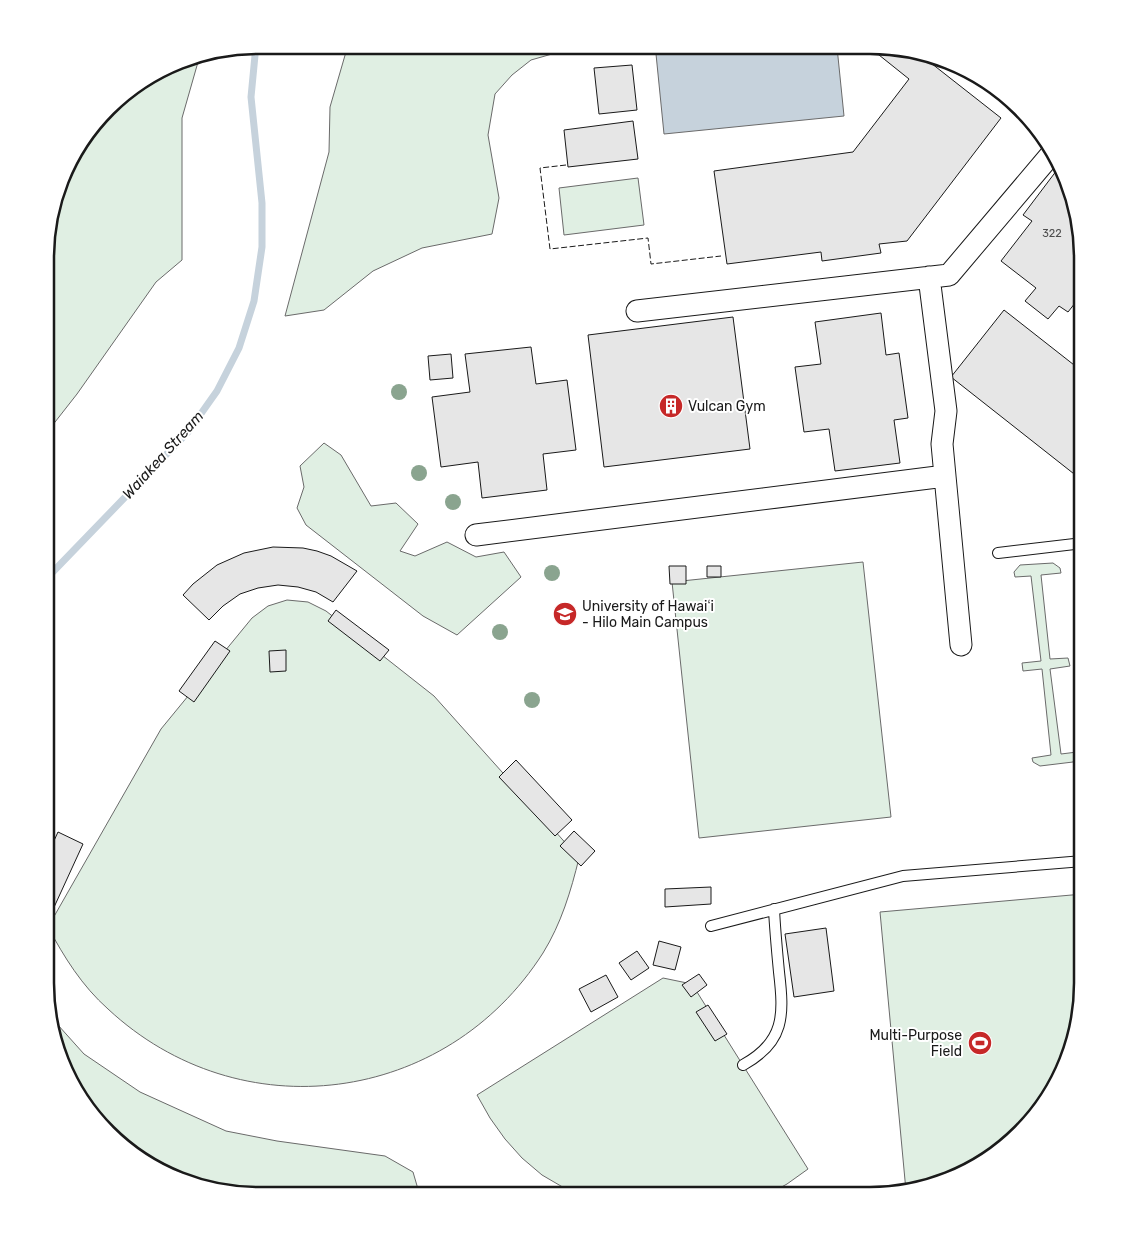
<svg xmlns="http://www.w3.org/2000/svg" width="1128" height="1241" viewBox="0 0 1128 1241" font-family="Rubik,sans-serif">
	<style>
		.green { fill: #e0efe3; stroke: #6a6a6a }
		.water { fill: #c6d2dc; stroke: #6a6a6a }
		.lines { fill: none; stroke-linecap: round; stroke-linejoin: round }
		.stream { stroke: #c6d2dc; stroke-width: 7 }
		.building { fill: #e6e6e6; stroke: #1a1a1a }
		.lane-casing { stroke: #1a1a1a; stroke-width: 12 }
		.street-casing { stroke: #1a1a1a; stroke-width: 23 }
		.lane { stroke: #fff; stroke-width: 10 }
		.street { stroke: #fff; stroke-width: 21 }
		.fence { stroke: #1a1a1a; stroke-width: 1; stroke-dasharray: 6 2.5; stroke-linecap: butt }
		.tree { fill: #8aa48f }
		.labels { text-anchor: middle; stroke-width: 4; stroke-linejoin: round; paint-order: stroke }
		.number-label { font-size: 11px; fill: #4d4d4d }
		.poi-label { font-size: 14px; fill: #1a1a1a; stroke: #fff; text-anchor: start }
		.water-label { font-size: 15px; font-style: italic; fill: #1a1a1a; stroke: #fff }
		.rim { fill: none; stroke: #1a1a1a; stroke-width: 2.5 }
	</style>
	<rect width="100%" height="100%" fill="#fff"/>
	<path class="green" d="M 348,45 L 565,46 L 559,52 L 531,60 L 512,75 L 495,94 L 488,135 L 499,198 L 492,234 L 422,248 L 373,271 L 324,310 L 285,316 L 329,152 L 330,107 Z
		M 200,55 L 182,118 L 182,260 L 156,282 L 77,394 L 48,431 L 49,217 L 74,151 L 118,98 L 189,56 Z
		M 638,178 L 644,225 L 564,235 L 559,188 Z
		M 324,443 L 341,455 L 371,506 L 396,503 L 418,524 L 400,551 L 415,556 L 447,542 L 476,557 L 504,552 L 521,577 L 457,635 L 423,616 L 306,525 L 297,508 L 304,487 L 300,466 Z
		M 863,562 L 891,817 L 699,838 L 672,582 Z
		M 1053,563 L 1060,568 L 1061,573 L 1041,575 L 1050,659 L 1068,658 L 1070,666 L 1050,669 L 1061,754 L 1077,752 L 1078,755 L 1073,762 L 1040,766 L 1033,762 L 1032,758 L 1051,755 L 1042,669 L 1023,671 L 1022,663 L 1041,661 L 1031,576 L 1015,577 L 1014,572 L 1020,565 Z
		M 287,600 L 308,602 L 326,611 L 434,696 L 579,858 C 571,891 561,924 543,953 C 446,1105 240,1132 108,1009 C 82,986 64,957 48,927 L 161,729 L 252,618 L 268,606 Z
		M 1083,894 L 1083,997 L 1055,1089 L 988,1160 L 938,1185 L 906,1191 L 880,912 Z
		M 663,978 L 692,984 L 808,1169 L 787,1184 L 765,1196 L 578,1196 L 542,1175 L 522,1158 L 505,1139 L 490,1118 L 477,1095 Z
		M 49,1015 L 84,1054 L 140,1092 L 226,1131 L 277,1141 L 385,1156 L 413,1172 L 420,1196 L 244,1196 L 152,1168 L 81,1101 L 56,1051 Z"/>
	<path class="water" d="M 727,46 L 837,47 L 844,116 L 664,134 L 656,54 Z"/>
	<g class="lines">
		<path class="stream" d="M 47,578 L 188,432 L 217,391 L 239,348 L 254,301 L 262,247 L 262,203 L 251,97 L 256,45"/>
	</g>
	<path class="building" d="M 869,47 L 898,47 L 922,56 L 1001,118 L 907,241 L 879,244 L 881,253 L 822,261 L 821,252 L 727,264 L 714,171 L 853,152 L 909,79 Z
		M 632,65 L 637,110 L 599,114 L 594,68 Z
		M 633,121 L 638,159 L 568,167 L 564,130 Z
		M 1060,166 L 1072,190 L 1083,244 L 1083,293 L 1068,312 L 1059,306 L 1048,319 L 1025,301 L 1036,288 L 1001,261 L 1032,221 L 1023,215 Z
		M 1004,310 L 1083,372 L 1083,481 L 951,377 Z
		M 881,313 L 886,355 L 899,353 L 908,418 L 894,420 L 900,463 L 835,471 L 829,429 L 804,432 L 795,367 L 821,364 L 815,322 Z
		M 733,317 L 750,449 L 604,467 L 588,335 Z
		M 531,347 L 536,384 L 567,380 L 576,450 L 543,454 L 547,490 L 482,498 L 478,462 L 441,467 L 432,397 L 470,392 L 465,354 Z
		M 451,354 L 453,378 L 430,380 L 428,356 Z
		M 273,547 L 303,548 L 317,551 L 331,556 L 357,571 L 333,602 L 316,592 L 298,587 L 278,585 L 258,588 L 240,594 L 223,606 L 209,620 L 183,595 L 193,584 L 217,565 L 244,553 Z
		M 669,566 L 686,566 L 686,584 L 670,584 Z
		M 707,566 L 721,566 L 721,577 L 707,577 Z
		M 336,610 L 389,650 L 380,661 L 328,621 Z
		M 215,641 L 230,651 L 194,702 L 179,691 Z
		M 286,650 L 286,671 L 270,672 L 269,651 Z
		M 516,760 L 572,820 L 555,836 L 499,777 Z
		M 574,831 L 595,851 L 581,866 L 560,846 Z
		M 58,832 L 83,844 L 50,916 L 46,914 L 46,858 Z
		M 711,887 L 711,904 L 665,907 L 665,889 Z
		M 826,928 L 834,991 L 794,997 L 785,934 Z
		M 659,941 L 681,947 L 675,970 L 653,965 Z
		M 637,951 L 649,968 L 631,980 L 619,963 Z
		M 699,974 L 707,985 L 691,997 L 682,985 Z
		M 606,975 L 618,997 L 591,1012 L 579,989 Z
		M 708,1005 L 727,1034 L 715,1041 L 696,1012 Z"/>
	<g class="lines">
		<g class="lane-casing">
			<path id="lane" d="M 998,553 L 1083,543
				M 711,926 L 903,876 L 1083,861
				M 743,1065 C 785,1042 784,1015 779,972 C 777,951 775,930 774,909"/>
		</g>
		<g class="street-casing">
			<path id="street" d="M 637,311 L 949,275 L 1053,152
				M 945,476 L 961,645
				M 476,535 L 945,476 L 942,444 L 946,411 L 929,277"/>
		</g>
		<use href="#lane" class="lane"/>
		<use href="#street" class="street"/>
		<path class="fence" d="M 566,165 L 540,168 L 550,249 L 648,238 L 651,264 L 721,256"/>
	</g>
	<g class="tree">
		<circle cx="399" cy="392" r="8"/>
		<circle cx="419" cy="473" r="8"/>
		<circle cx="453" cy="502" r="8"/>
		<circle cx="552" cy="573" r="8"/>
		<circle cx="500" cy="632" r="8"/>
		<circle cx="532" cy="700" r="8"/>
	</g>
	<defs>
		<g id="building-disc" transform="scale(1.25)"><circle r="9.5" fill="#c62828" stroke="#fff"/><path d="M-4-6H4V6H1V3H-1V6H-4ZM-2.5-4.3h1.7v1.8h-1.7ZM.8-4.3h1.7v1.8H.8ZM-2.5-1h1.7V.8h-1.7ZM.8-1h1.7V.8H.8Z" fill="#fff"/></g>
		<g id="university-disc" transform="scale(1.25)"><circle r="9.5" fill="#c62828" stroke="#fff"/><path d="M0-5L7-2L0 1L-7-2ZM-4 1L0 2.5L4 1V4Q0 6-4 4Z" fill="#fff"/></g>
		<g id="stadium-disc" transform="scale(1.25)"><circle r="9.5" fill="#c62828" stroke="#fff"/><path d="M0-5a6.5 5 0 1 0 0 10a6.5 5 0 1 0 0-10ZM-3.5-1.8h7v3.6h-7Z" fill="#fff"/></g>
	</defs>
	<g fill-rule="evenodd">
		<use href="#building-disc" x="671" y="406"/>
		<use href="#university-disc" x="565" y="614"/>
		<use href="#stadium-disc" x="980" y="1043"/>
	</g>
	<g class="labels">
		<g class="number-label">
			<text x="1052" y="237">322</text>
		</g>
		<g class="poi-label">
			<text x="688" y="411">Vulcan Gym</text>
			<text x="582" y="611">University of Hawaiʻi<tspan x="582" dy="16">- Hilo Main Campus</tspan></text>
			<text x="962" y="1040" text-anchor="end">Multi-Purpose<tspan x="962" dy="16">Field</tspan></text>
		</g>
		<g class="water-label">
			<text transform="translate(163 455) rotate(-48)" y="5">Waiakea Stream</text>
		</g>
	</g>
	<path d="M0 0H1128V1241H0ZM258 54H870A204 204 0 0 1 1074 258V983A204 204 0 0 1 870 1187H258A204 204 0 0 1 54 983V258A204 204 0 0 1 258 54Z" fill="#fff" fill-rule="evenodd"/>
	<path class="rim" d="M258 54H870A204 204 0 0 1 1074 258V983A204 204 0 0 1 870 1187H258A204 204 0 0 1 54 983V258A204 204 0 0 1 258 54Z"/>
</svg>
